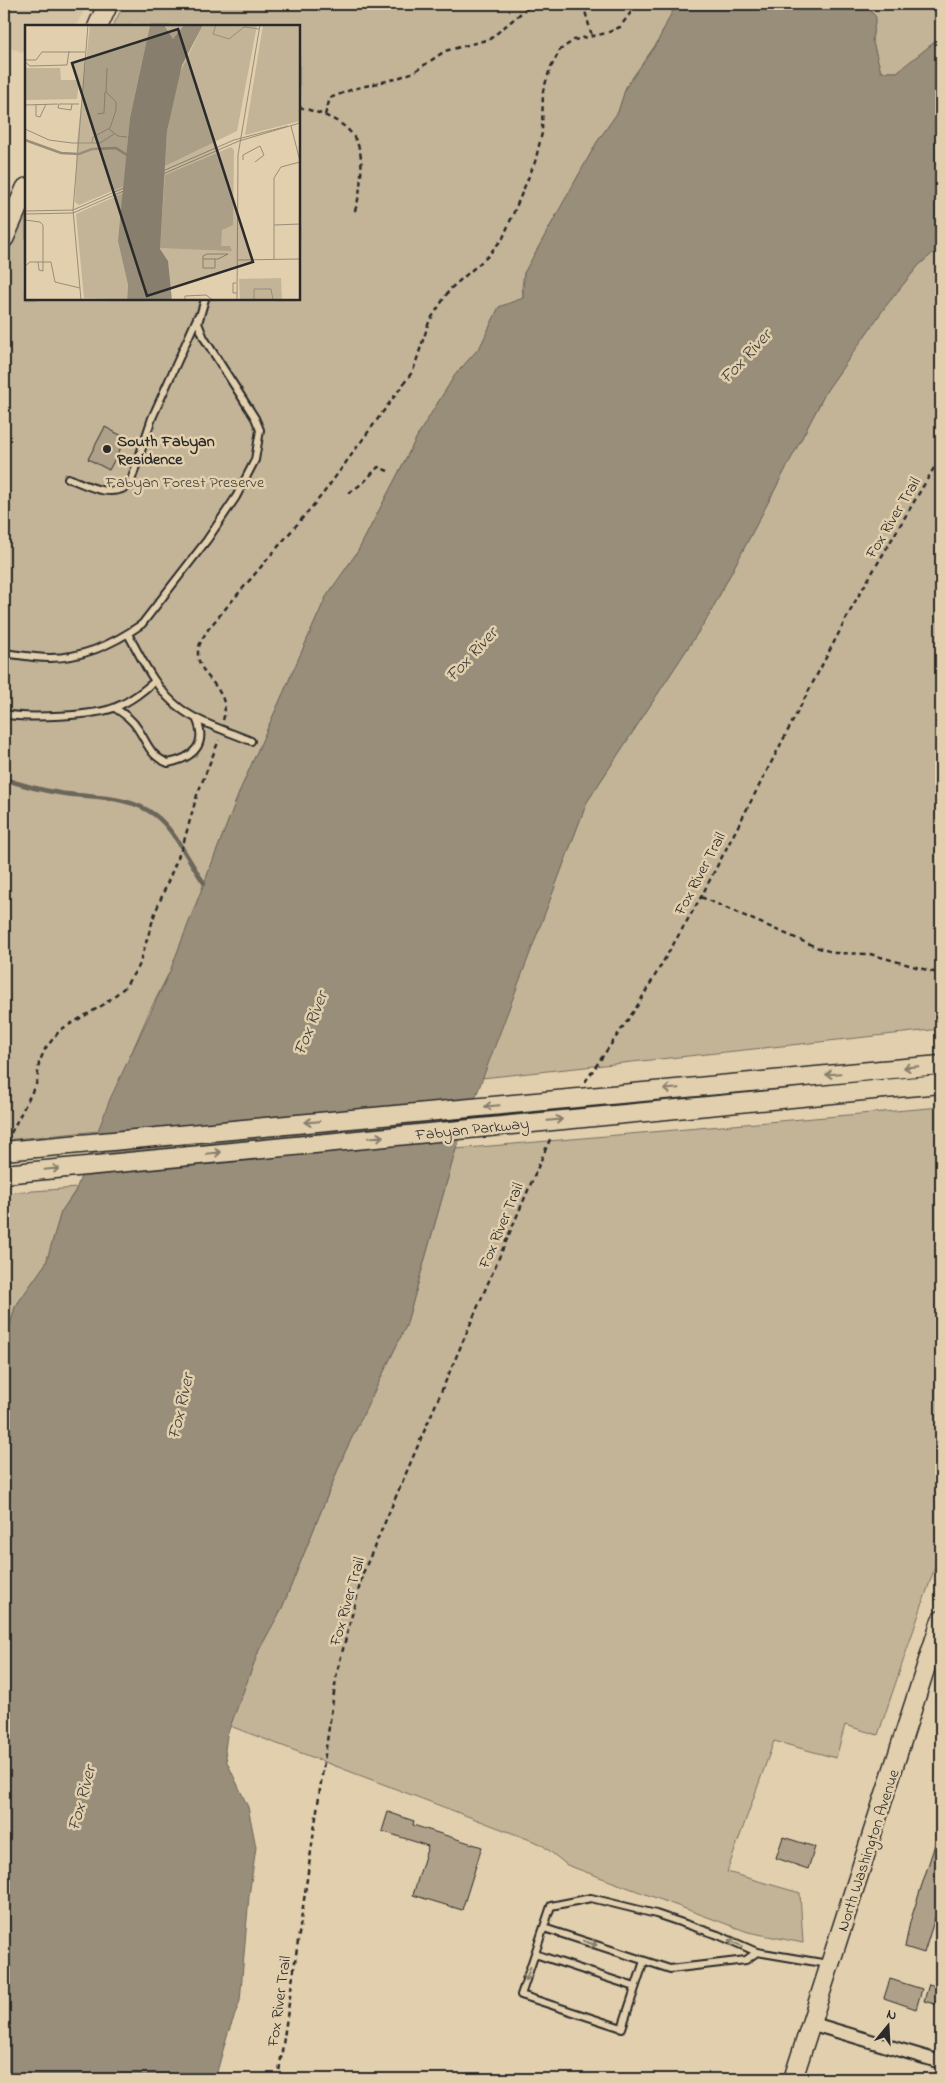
<svg xmlns="http://www.w3.org/2000/svg" width="945" height="2083" viewBox="0 0 945 2083" font-family="'Indie Flower',sans-serif">
	<style>
		.built { fill: #d2c1a2 }
		.green { fill: #c3b498; stroke: #777062 }
		.water { fill: #988e7a; stroke: #6c665a }
		.lines { fill: none; stroke-linecap: round; stroke-linejoin: round }
		.stream { stroke: #6c665a; stroke-width: 4.5 }
		.building { fill: #afa189; stroke: #2b2b2b }
		.service-casing { stroke: #2b2b2b; stroke-width: 10 }
		.minor-casing { stroke: #2b2b2b; stroke-width: 16 }
		.secondary-casing { stroke: #2b2b2b; stroke-width: 21 }
		.primary-casing { stroke: #2b2b2b; stroke-width: 22 }
		.path { stroke: #2b2b2b; stroke-width: 2.5; stroke-dasharray: 5 4; stroke-linecap: butt }
		.service { stroke: #e1cfad; stroke-width: 6 }
		.minor { stroke: #e1cfad; stroke-width: 12 }
		.secondary { stroke: #e1cfad; stroke-width: 18 }
		.primary { stroke: #e1cfad; stroke-width: 19 }
		.secondary-bridge-casing { stroke: #2b2b2b; stroke-width: 21; stroke-linecap: butt }
		.secondary-bridge { stroke: #e1cfad; stroke-width: 18 }
		.oneway { stroke: #867d6c }
		.poi-dot { fill: #2b2b2b; stroke: #e1cfad; stroke-width: 2 }
		.labels { text-anchor: middle; stroke-width: 5; stroke-linejoin: round; paint-order: stroke }
		.poi-label { font-size: 16px; font-weight: bold; fill: #2b2b2b; stroke: #e1cfad; text-anchor: start }
		.park-label { font-size: 16px; fill: #42403b; stroke: #e1cfad }
		.street-label { font-size: 16px; fill: #2b2b2b; stroke: #e1cfad }
		.water-label { font-size: 18px; font-style: italic; fill: #413f3b; stroke: #e1cfad }
		.inset-river { fill: none; stroke: #988e7a; stroke-width: 2.5 }
		.inset-road { fill: none; stroke: #988d79; stroke-width: 1 }
		.view { fill: #2b2b2b; fill-opacity: 0.15; stroke: #2b2b2b; stroke-width: 2.5 }
		.inset-edge { fill: none; stroke: #2b2b2b; stroke-width: 2.5 }
	</style>
	<rect width="100%" height="100%" fill="#e1cfad"/>
	<filter id="ink" filterUnits="userSpaceOnUse"><feTurbulence type="fractalNoise" baseFrequency=".02" numOctaves="2"/><feDisplacementMap in="SourceGraphic" scale="10" xChannelSelector="R" yChannelSelector="G"/><feConvolveMatrix kernelMatrix="1 2 1 2 8 2 1 2 1" color-interpolation-filters="sRGB"/></filter>
	<g filter="url(#ink)">
		<path class="built" d="M 4,4 L 87,4 L 76,26 L 26,26 L 26,53 L 4,46 Z"/>
		<path class="green" d="M 124,4 L 676,4 L 657,43 L 626,87 L 618,112 L 597,142 L 524,273 L 522,286 L 523,298 L 499,307 L 480,347 L 455,375 L 419,433 L 358,551 L 326,597 L 241,788 L 170,971 L 149,1012 L 98,1131 L 4,1140 L 4,256 L 26,209 L 26,299 L 299,299 L 299,26 L 113,26 Z
			M 864,4 L 941,4 L 941,37 L 897,72 L 881,72 L 872,39 L 876,17 Z
			M 941,246 L 941,1029 L 482,1078 L 587,802 L 708,617 L 827,390 L 885,307 L 919,265 Z
			M 941,1107 L 941,1549 L 878,1735 L 845,1725 L 836,1758 L 774,1741 L 727,1872 L 800,1893 L 803,1943 L 748,1932 L 567,1865 L 541,1844 L 230,1726 L 259,1650 L 282,1608 L 345,1452 L 406,1326 L 456,1149 Z
			M 77,1188 L 61,1212 L 46,1263 L 15,1307 L 4,1349 L 4,1193 Z"/>
		<path class="water" d="M 676,4 L 864,4 L 876,17 L 872,39 L 881,72 L 897,72 L 941,37 L 941,246 L 919,265 L 885,307 L 827,390 L 708,617 L 587,802 L 456,1149 L 406,1326 L 345,1452 L 282,1608 L 259,1650 L 227,1735 L 225,1750 L 227,1762 L 248,1807 L 256,1847 L 249,1896 L 240,2001 L 227,2036 L 215,2079 L 4,2079 L 4,1349 L 15,1307 L 46,1263 L 61,1212 L 75,1192 L 110,1099 L 170,971 L 241,788 L 326,597 L 358,551 L 419,433 L 455,375 L 480,347 L 499,307 L 523,298 L 524,273 L 597,142 L 618,112 L 626,87 L 657,43 Z"/>
		<g class="lines">
			<path class="stream" d="M 4,779 C 22,785 40,790 59,793 C 90,798 129,795 155,815 C 174,829 190,863 204,883"/>
		</g>
		<path class="building" d="M 105,427 L 126,438 L 109,470 L 88,459 Z
			M 388,1812 L 414,1821 L 413,1825 L 482,1847 L 462,1910 L 413,1895 L 428,1846 L 382,1831 Z
			M 939,1832 L 941,1832 L 941,1898 L 924,1953 L 905,1947 L 910,1922 Z
			M 783,1837 L 815,1847 L 808,1869 L 776,1858 Z
			M 890,1979 L 922,1989 L 916,2009 L 884,1998 Z
			M 929,1984 L 941,1988 L 941,2006 L 924,2001 Z"/>
		<g class="lines">
			<g class="service-casing">
				<path id="service" d="M 68,478 C 87,485 112,500 130,484 L 152,418 L 198,316
					M 128,634 C 142,659 156,691 181,709 C 201,724 228,731 251,741
					M 4,653 C 19,655 35,658 50,658 C 84,658 115,643 142,624 L 207,540 L 236,497 L 255,460 L 260,430 L 255,418 L 204,338 L 198,323 L 205,299
					M 115,708 C 124,714 132,719 138,729 C 148,744 150,756 168,763 C 194,758 208,744 196,718
					M 4,714 C 26,719 96,716 116,707 C 131,701 143,691 155,681
					M 544,1928 L 670,1969 L 746,1960 L 757,1952 L 718,1935 L 656,1914 L 591,1898 L 551,1906 C 541,1936 531,1965 521,1995 L 622,2028 L 644,1961
					M 757,1952 L 828,1964
					M 535,1954 L 635,1987"/>
			</g>
			<g class="minor-casing">
				<path id="minor" d="M 810,2023 L 941,2062"/>
			</g>
			<g class="secondary-casing">
				<path id="secondary" d="M 881,1070 L 941,1065
					M 884,1089 L 941,1084
					M 793,2079 L 941,1620"/>
			</g>
			<g class="primary-casing">
				<path id="primary" d="M 98,26 L 108,4
					M 4,238 L 26,188"/>
			</g>
			<path class="path" d="M 583,4 L 592,36
				M 299,107 C 338,118 365,129 361,175 C 360,188 359,201 354,213
				M 325,115 L 330,98 L 353,89 L 395,79 L 414,72 L 445,51 L 490,39 L 526,9 L 544,4
				M 349,493 L 364,482 L 378,467 L 388,471
				M 223,720 C 233,689 197,677 198,653 C 198,644 204,636 209,628 L 322,495 L 413,371 L 429,322 L 450,289 L 487,257 L 503,238 L 535,162 L 542,133 L 543,91 L 550,69 L 560,50 L 574,40 L 607,33 L 620,27 L 637,4
				M 701,897 L 816,947 L 835,953 L 870,954 L 941,974
				M 585,1082 L 636,1008 L 701,897 L 856,600 L 941,456
				M 11,1133 L 37,1082 L 39,1063 L 45,1049 L 60,1030 L 103,1005 L 124,988 L 139,966 L 155,913 L 183,845 L 197,795 L 219,740
				M 278,2079 L 337,1672 L 363,1573 L 551,1137"/>
			<use href="#service" class="service"/>
			<use href="#minor" class="minor"/>
			<use href="#secondary" class="secondary"/>
			<use href="#primary" class="primary"/>
			<g class="secondary-bridge-casing">
				<path id="secondary-bridge" d="M 4,1151 L 881,1070
					M 4,1174 L 884,1089"/>
			</g>
			<use href="#secondary-bridge" class="secondary-bridge"/>
		</g>
		<defs><path id="oneway-shaft" d="M-6 0H5M1.5-3L5.5 0L1.5 3" fill="none" stroke-width="1.6" stroke-linecap="round" stroke-linejoin="round" transform="scale(1.25)"/></defs>
		<g class="oneway">
			<use href="#oneway-shaft" transform="translate(911 1067) rotate(175)"/>
			<use href="#oneway-shaft" transform="translate(833 1074) rotate(175)"/>
			<use href="#oneway-shaft" transform="translate(671 1089) rotate(175)"/>
			<use href="#oneway-shaft" transform="translate(492 1106) rotate(175)"/>
			<use href="#oneway-shaft" transform="translate(555 1120) rotate(-5)"/>
			<use href="#oneway-shaft" transform="translate(312 1122) rotate(175)"/>
			<use href="#oneway-shaft" transform="translate(376 1137) rotate(-6)"/>
			<use href="#oneway-shaft" transform="translate(214 1153) rotate(-6)"/>
			<use href="#oneway-shaft" transform="translate(52 1169) rotate(-6)"/>
			<use href="#oneway-shaft" transform="translate(590 1943) rotate(18)"/>
			<use href="#oneway-shaft" transform="translate(735 1943) rotate(-156)"/>
			<use href="#oneway-shaft" transform="translate(528 1974) rotate(109)"/>
		</g>
	</g>
	<circle class="poi-dot" cx="107" cy="449" r="5"/>
	<g class="labels">
		<g class="poi-label">
			<text x="117" y="446">South Fabyan<tspan x="117" dy="18">Residence</tspan></text>
		</g>
		<g class="park-label">
			<text x="185" y="487">Fabyan Forest Preserve</text>
		</g>
		<g class="street-label">
			<text transform="translate(892 517) rotate(-59)" y="6">Fox River Trail</text>
			<text transform="translate(699 873) rotate(-62)" y="6">Fox River Trail</text>
			<text transform="translate(472 1128) rotate(-6)" y="6">Fabyan Parkway</text>
			<text transform="translate(500 1225) rotate(-67)" y="6">Fox River Trail</text>
			<text transform="translate(346 1601) rotate(-74)" y="6">Fox River Trail</text>
			<text transform="translate(867 1850) rotate(-72)" y="6">North Washington Avenue</text>
			<text transform="translate(278 2001) rotate(-82)" y="6">Fox River Trail</text>
		</g>
		<g class="water-label">
			<text transform="translate(745 356) rotate(-47)" y="6">Fox River</text>
			<text transform="translate(471 654) rotate(-47)" y="6">Fox River</text>
			<text transform="translate(310 1023) rotate(-69)" y="6">Fox River</text>
			<text transform="translate(180 1406) rotate(-77)" y="6">Fox River</text>
			<text transform="translate(81 1798) rotate(-75)" y="6">Fox River</text>
		</g>
	</g>
	<g transform="translate(25 25)">
		<rect width="275" height="275" fill="#e1cfad"/>
		<path d="M 65,0 L 125,0 L 105,93 L 99,161 L 54,180 L 50,177 L 52,117 ZM 139,0 L 159,0 L 148,14 ZM 178,0 L 232,0 L 212,106 L 140,141 L 142,106 L 153,52 ZM 238,0 L 275,0 L 275,96 L 220,110 ZM 35,43 L 36,55 L 54,55 L 52,74 L 0,75 L 0,43 ZM 206,122 L 209,125 L 208,200 L 197,205 L 196,221 L 205,221 L 207,226 L 135,223 L 140,150 ZM 98,168 L 94,219 L 103,260 L 102,275 L 59,273 L 51,189 ZM 256,253 L 257,275 L 215,275 L 214,254 Z" fill="#c3b498"/>
		<path d="M 125,0 L 139,0 L 148,14 L 159,0 L 178,0 L 157,40 L 142,106 L 135,224 L 143,236 L 147,275 L 102,275 L 103,260 L 93,216 L 96,184 L 105,93 Z" fill="#988e7a"/>
		<path class="inset-river" d="M 0,115 L 36,128 L 54,129 L 67,124 L 91,123 L 102,130"/>
		<path class="inset-road" d="M 191,0 L 188,9 L 204,14 L 219,2 L 234,4M 0,35 L 11,35 L 17,27 L 60,27M 0,37 L 5,41 L 42,40 L 44,26M 11,79 L 11,91 L 15,92 L 21,79M 47,79 L 46,85 L 33,83 L 34,79 L 54,79M 0,80 L 33,79M 72,89 L 79,88 L 80,67M 266,101 L 275,136M 0,104 L 24,115 L 47,118 L 75,118 L 89,109M 84,104 L 93,111 L 102,112M 67,118 L 68,112 L 85,103 L 91,85 L 91,77 L 81,67 L 82,43M 218,135 L 218,130 L 235,121 L 239,130 L 230,137M 0,186 L 48,185 L 209,115 L 263,101M 0,189 L 48,188 L 214,116 L 275,98M 0,195 L 15,197 L 18,200 L 18,246 L 14,245 L 13,237M 249,200 L 275,199M 178,234 L 193,234 L 203,229 L 182,229 L 178,231 L 178,243 L 190,243 L 190,234M 249,234 L 249,153 L 256,142 L 275,137M 213,235 L 275,234M 0,241 L 5,237 L 26,237 L 30,257 L 55,263M 211,258 L 208,258 L 208,268 L 212,268M 56,275 L 48,185 L 63,0M 160,275 L 160,271 L 181,270 L 188,275M 212,275 L 213,130 L 235,0M 229,275 L 229,264 L 246,264 L 248,275"/>
		<path class="view" d="M 153,4 L 228,237 L 122,271 L 47,38 Z"/>
		<rect width="275" height="275" class="inset-edge"/>
	</g>
	<rect width="945" height="2083" fill="none" stroke="#e1cfad" stroke-width="20"/>
	<rect x="10" y="10" width="925" height="2063" fill="none" stroke="#2b2b2b" stroke-width="2" filter="url(#ink)"/>
	<g transform="translate(888 2026) rotate(18)" stroke="#e1cfad" stroke-width="4" paint-order="stroke">
	<path d="M0-4L9 19L0 12L-9 19Z" fill="#2b2b2b"/>
	<text y="-8" font-size="14" font-weight="bold" text-anchor="middle" fill="#2b2b2b">N</text>
	</g>
</svg>
